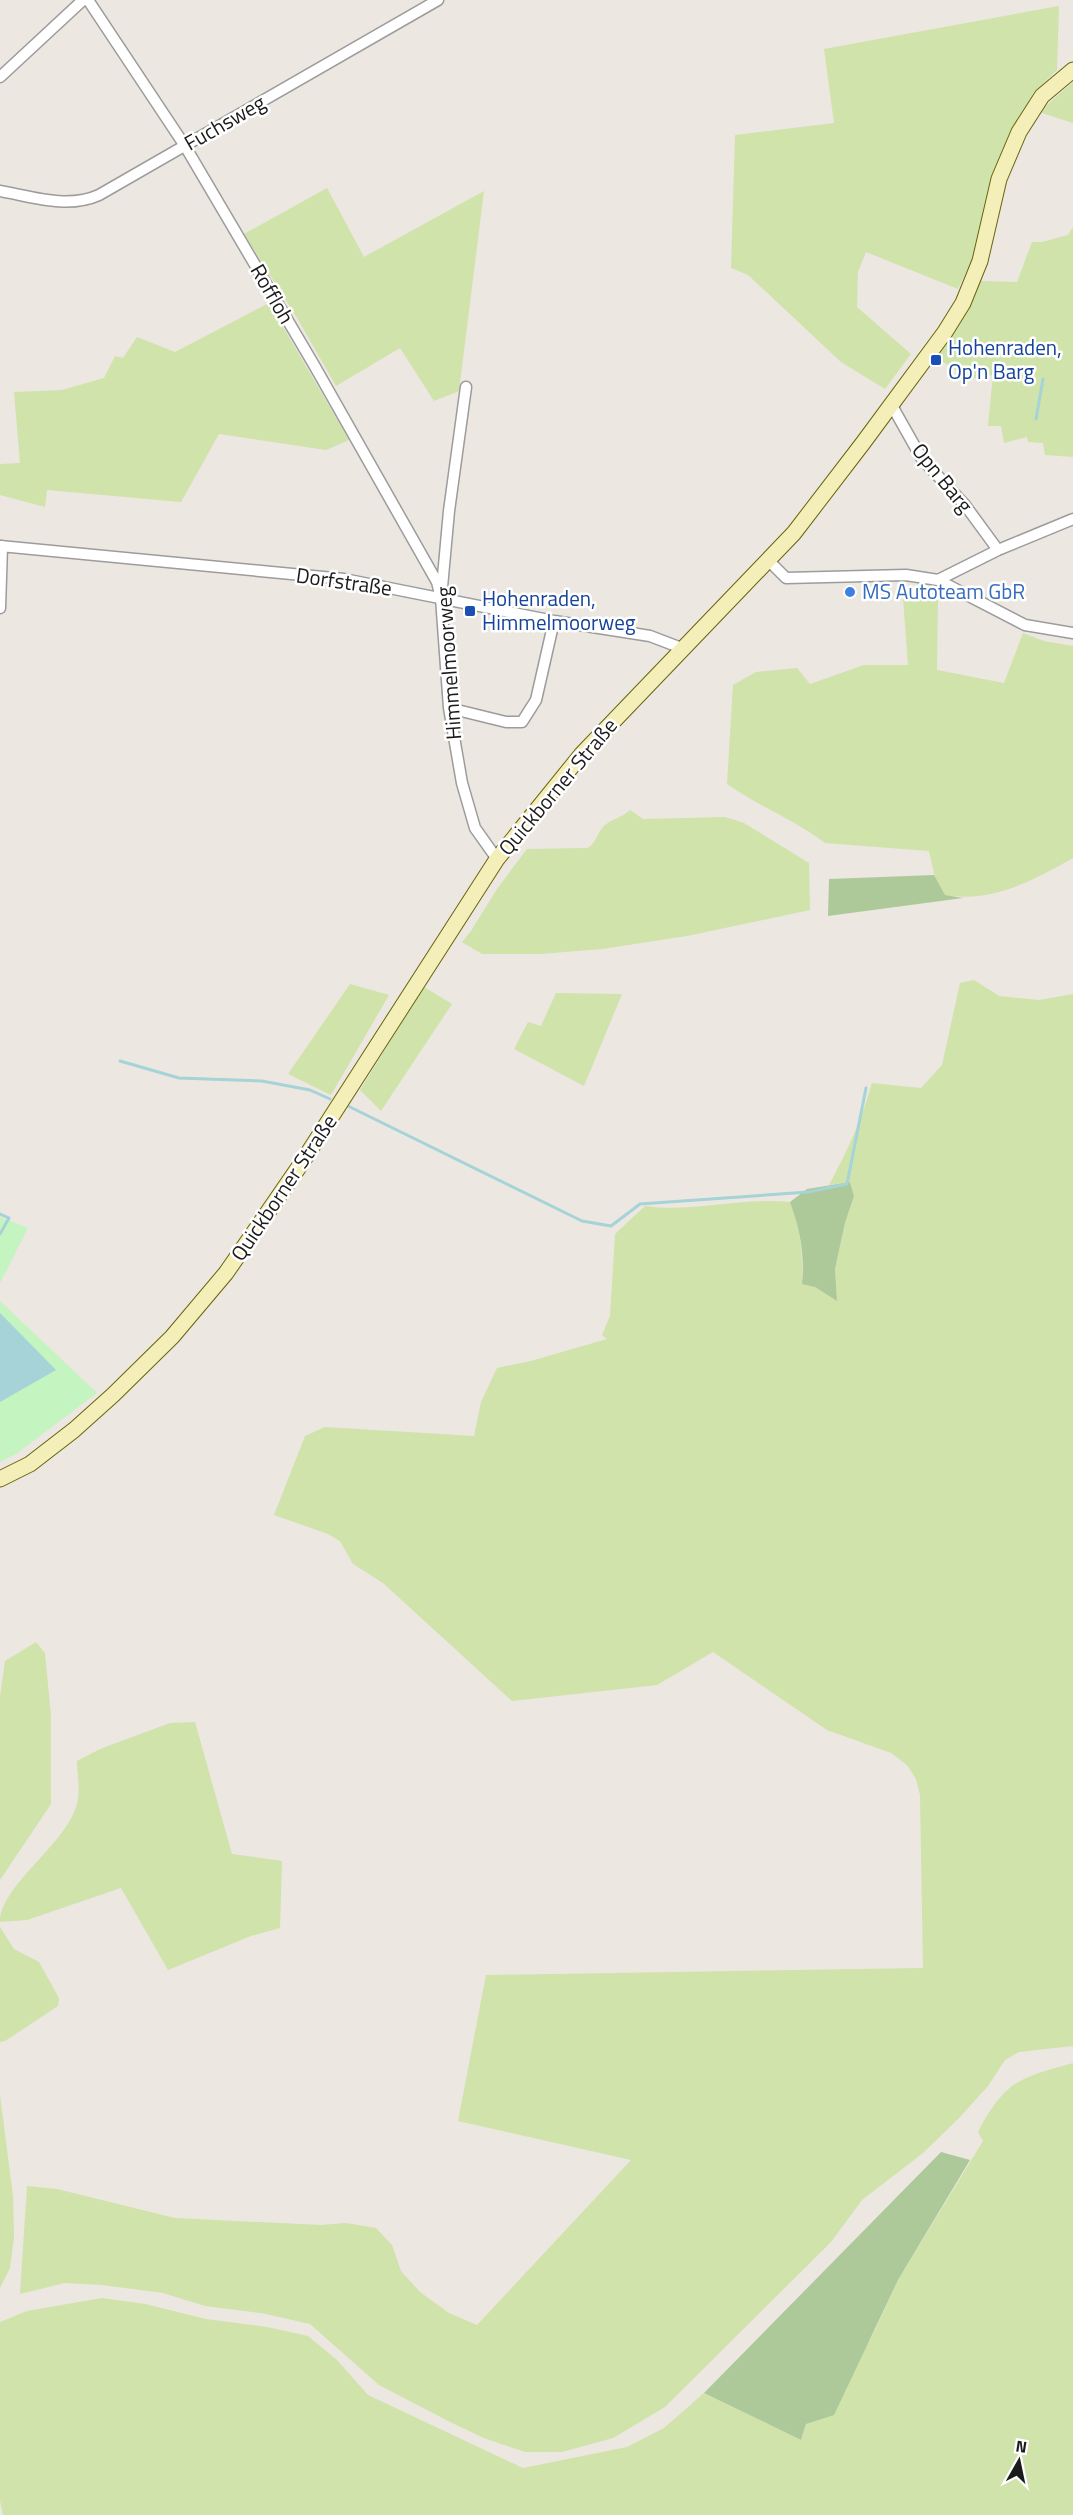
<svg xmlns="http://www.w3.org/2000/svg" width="1073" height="2515" viewBox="0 0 1073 2515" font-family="'Titillium Web',sans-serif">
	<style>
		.grass { fill: #cfe3aa }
		.forest { fill: #aec999 }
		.park { fill: #c4f4c0 }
		.water { fill: #a5d3d7 }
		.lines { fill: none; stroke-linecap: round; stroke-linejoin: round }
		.stream { stroke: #a5d3d7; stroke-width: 3 }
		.minor-casing { stroke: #9c9c9c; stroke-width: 13 }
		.secondary-casing { stroke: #68640c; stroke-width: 17 }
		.minor { stroke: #fff; stroke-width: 10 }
		.secondary { stroke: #f4eeb8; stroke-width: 15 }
		.transit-dot { fill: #1a4fb4; stroke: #fff; stroke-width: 2 }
		.shop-dot { fill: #3f7fe0; stroke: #fff; stroke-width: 2 }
		.labels { text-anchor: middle; stroke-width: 5; stroke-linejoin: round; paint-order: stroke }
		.street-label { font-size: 21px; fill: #1b1b1b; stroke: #fff }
		.transit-label { font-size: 21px; fill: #164399; stroke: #fff; text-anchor: start }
		.shop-label { font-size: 21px; fill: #366cbe; stroke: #fff; text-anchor: start }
	</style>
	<rect width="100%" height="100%" fill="#ece7e1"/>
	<path class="grass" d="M 1059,6 L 1057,70 L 1033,93 L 993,173 L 974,255 L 958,289 L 866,252 L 858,272 L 857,307 L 911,354 L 885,389 L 841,362 L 748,275 L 731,268 L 735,135 L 834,123 L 824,49 Z
		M 1073,82 L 1073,123 L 1039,112 Z
		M 327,188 L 364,257 L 484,191 L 459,391 L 434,401 L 400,348 L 336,386 L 297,318 L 244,234 Z
		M 1073,227 L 1073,457 L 1045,455 L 1043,443 L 1028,442 L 1027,437 L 1004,443 L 1001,426 L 988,426 L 993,375 L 969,379 L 933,355 L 962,316 L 980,281 L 1017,282 L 1032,242 L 1042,242 L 1068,235 Z
		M 269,303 L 349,440 L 326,450 L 219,434 L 181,502 L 47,490 L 45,507 L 0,495 L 0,464 L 20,463 L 14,392 L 62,390 L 104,378 L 115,356 L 123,358 L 137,337 L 175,352 Z
		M 903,598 L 938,600 L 937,670 L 1004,683 L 1023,633 L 1044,641 L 1073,646 L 1073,858 C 1032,881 993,903 945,895 L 935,878 L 929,851 L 825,843 C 795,820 758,806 727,784 L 733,685 L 756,672 L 797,668 L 810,684 L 864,665 L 908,665 Z
		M 630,810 L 643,819 L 725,817 L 744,823 L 809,863 L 810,910 L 687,936 L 602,949 L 540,954 L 482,954 L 462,942 L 471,931 L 497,889 L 527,849 L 588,848 C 597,842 597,832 605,825 C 612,819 623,817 630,810 Z
		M 974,980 L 999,996 L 1039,1000 L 1073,994 L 1073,2046 L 1019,2052 L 1005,2060 L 988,2086 L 959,2118 L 923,2153 L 862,2200 L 831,2242 L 665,2407 L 613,2438 L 562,2452 L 525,2452 L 484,2438 L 450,2422 L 379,2385 L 310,2324 L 261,2313 L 205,2306 L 163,2293 L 102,2285 L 65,2283 L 20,2294 L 27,2186 L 57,2189 L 175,2218 L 321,2225 L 346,2223 L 376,2228 L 392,2245 L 401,2271 L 420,2292 L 449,2313 L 477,2325 L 631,2160 L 458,2121 L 486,1975 L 923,1968 L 920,1795 L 916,1779 L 907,1765 L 891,1753 L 827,1730 L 713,1652 L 657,1685 L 512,1701 L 383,1583 L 353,1564 L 340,1541 L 328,1534 L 274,1515 L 305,1436 L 325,1427 L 474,1436 L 481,1402 L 497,1368 L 531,1361 L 607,1339 L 602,1335 L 610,1316 L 615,1234 L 645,1206 C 693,1213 741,1197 790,1202 C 801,1229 803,1254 802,1283 L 815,1287 L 837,1300 L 835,1269 L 845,1223 L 854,1196 L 850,1182 L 829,1185 C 847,1152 862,1119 872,1083 L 921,1088 L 942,1065 L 960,983 Z
		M 350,984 L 389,995 L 331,1095 L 288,1074 Z
		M 424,987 L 452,1004 L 381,1111 L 360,1090 Z
		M 556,993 L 622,994 L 584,1086 L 514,1049 L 528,1022 L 541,1026 Z
		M 36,1642 L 45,1653 L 51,1716 L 51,1804 L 0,1880 L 0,1696 L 5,1661 Z
		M 195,1722 L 232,1854 L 282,1861 L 280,1928 L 251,1936 L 168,1970 L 121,1888 L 27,1920 L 0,1922 C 0,1884 72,1841 78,1799 C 80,1787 77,1773 77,1761 L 100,1749 L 170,1723 Z
		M 0,1927 L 14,1949 L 39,1962 L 59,1998 L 58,2006 L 5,2041 L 0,2042 Z
		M 1073,2063 L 1073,2515 L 3,2515 L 0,2501 L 0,2322 L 27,2311 L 102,2298 L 145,2304 L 206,2319 L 267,2327 L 308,2336 L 337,2360 L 368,2395 L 523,2468 L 627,2447 L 664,2428 L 704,2393 L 801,2440 L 806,2424 L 852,2372 L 875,2330 L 898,2280 L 983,2141 L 978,2132 C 1005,2081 1019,2078 1073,2063 Z
		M 0,2095 L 13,2196 L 14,2237 L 10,2268 L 0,2288 Z"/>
	<path class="forest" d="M 934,875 L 945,895 L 963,898 L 828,916 L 829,879 Z
		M 850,1182 L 854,1196 L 845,1223 L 835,1269 L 837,1301 L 815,1287 L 802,1284 C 805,1255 800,1229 790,1202 L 807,1189 Z
		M 941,2152 L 970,2160 L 898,2280 L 834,2415 L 806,2424 L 801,2440 L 704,2393 Z"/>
	<path class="park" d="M 0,1217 L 28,1228 L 0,1283 Z
		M 0,1301 L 97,1393 L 16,1454 L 0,1462 Z"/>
	<path class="water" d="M 0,1313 L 56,1370 L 0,1402 Z"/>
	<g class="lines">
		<path class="stream" d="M 1036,419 L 1043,379
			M 120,1061 L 179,1078 L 262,1081 L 310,1090 L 330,1099
			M 348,1106 L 582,1221 L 611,1226 L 640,1204 L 808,1192 L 847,1184 L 866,1088
			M 0,1214 L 9,1218 L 0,1234"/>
		<g class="minor-casing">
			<path id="minor" d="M 88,0 L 185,146 L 314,365 L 437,582 L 441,598
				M 0,77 L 83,0
				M 0,191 C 33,197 68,209 99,195 L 438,0
				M 466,387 L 449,511 L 441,598 L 449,708 L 462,783 L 475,828 L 497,859
				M 891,404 L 922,459 L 965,505 L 998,550
				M 0,546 L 344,579 L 554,621 L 650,636 L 684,649
				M 769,561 L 786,578 L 906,575 L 938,580 L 1025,625 L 1073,633
				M 938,580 L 998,550 L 1073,519
				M 0,608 L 2,546
				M 449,708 L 506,722 L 522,722 L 536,700 L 554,621"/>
		</g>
		<g class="secondary-casing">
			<path id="secondary" d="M 0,1479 L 30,1464 L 74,1430 L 113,1395 L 172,1337 L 226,1273 L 301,1164 L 497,859 L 581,755 L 794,533 L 863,443 L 945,332 L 963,303 L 980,261 L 999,179 L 1019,132 L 1042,96 L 1073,70"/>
		</g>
		<use href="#minor" class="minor"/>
		<use href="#secondary" class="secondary"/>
	</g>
	<g class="transit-dot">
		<rect x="930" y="354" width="12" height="12" rx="3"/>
		<rect x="464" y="605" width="12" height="12" rx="3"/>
	</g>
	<circle class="shop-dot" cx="850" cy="592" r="6"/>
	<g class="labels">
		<g class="street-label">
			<text transform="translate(225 123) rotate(-30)" y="7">Fuchsweg</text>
			<text transform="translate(272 294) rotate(60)" y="7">Roffloh</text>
			<text transform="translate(942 478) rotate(51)" y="7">Opn Barg</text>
			<text transform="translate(344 582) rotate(8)" y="7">Dorfstraße</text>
			<text transform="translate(449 663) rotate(-94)" y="7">Himmelmoorweg</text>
			<text transform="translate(558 787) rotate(-50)" y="7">Quickborner Straße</text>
			<text transform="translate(284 1188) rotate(-56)" y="7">Quickborner Straße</text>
		</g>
		<g class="transit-label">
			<text x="948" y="355">Hohenraden,<tspan x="948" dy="24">Op'n Barg</tspan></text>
			<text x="482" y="606">Hohenraden,<tspan x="482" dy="24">Himmelmoorweg</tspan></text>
		</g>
		<g class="shop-label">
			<text x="862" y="599">MS Autoteam GbR</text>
		</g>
	</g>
	<g transform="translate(1019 2461) rotate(9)" stroke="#ffffff" stroke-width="4.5" paint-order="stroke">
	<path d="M0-4.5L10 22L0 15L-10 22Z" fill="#1b1b1b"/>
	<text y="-9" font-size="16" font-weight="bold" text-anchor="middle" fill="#1b1b1b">N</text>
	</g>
</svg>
